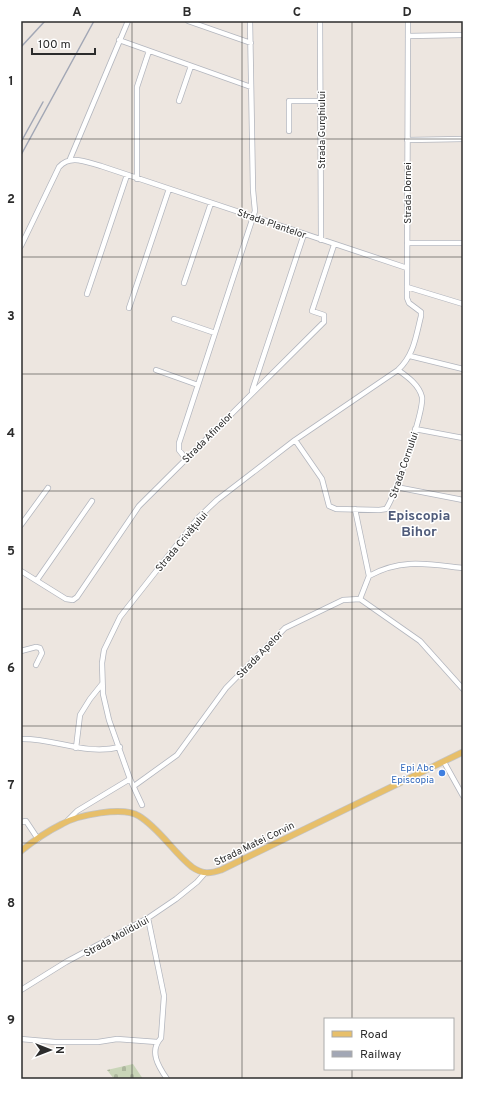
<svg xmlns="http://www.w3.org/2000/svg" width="484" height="1100" viewBox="0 0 484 1100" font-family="Overpass,sans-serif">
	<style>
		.cemetery { fill: url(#cemetery-stones) }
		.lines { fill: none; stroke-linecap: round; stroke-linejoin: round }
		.minor-casing { stroke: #b3b6be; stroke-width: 6 }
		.major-casing { stroke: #c4c4c4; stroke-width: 7 }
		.minor { stroke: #fff; stroke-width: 4.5 }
		.major { stroke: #e7bf6a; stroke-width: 5.5 }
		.rail { stroke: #a2a7b5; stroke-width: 1.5 }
		.grid { fill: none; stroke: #2c2c2c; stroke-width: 1; stroke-opacity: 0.55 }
		.shop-dot { fill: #3f7fe0; stroke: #fff; stroke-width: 1.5 }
		.labels { text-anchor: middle; stroke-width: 3; stroke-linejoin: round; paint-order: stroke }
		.street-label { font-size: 10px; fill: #2c2c2c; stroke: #fff }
		.shop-label { font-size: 10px; fill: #366cbe; stroke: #fff; text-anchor: end }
		.district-label { font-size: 14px; font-weight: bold; fill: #4f5b7a; stroke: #fff }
		.neatline { fill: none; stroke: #2c2c2c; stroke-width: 1.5 }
		.grid-label { font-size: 13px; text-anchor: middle; font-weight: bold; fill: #2c2c2c }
	</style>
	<defs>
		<pattern id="cemetery-stones" width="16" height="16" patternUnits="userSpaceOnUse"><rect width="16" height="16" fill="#c9d5b8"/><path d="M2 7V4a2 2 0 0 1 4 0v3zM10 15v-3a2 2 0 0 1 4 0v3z" fill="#adb79e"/></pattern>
	</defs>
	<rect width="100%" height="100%" fill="#ede6e0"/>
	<path class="cemetery" d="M 133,1064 L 143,1079 L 114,1079 L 107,1070 Z"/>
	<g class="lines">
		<g class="minor-casing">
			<path id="minor" d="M 188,21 L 251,43
				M 320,21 L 321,240
				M 408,36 L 463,35
				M 119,40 L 251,87
				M 179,101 L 191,66
				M 289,131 L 289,101 L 321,101
				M 407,140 L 463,139
				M 70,159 L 128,21
				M 137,179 L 137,87 L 149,51
				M 407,243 L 463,243
				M 21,246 L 59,167 C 70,154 86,162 101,166 L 407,268
				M 184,283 L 211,203
				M 407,287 L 463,304
				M 87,294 L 127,175
				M 129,308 L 169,189
				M 174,319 L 215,333
				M 410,356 L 463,369
				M 156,370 L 198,385
				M 252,391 L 304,234
				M 415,429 L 463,438
				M 295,440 L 322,479 L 329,506 L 336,509 L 379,510 L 386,509 C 395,496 424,411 422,397 C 419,385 408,377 398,370
				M 186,459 L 179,450 L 179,443 L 255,211 L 253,190 L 250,21
				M 396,487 L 463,500
				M 355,509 L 369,576
				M 21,525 L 48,488
				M 21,571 L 66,599 L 73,600 L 77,597 L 139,506 L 324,322 L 324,315 L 312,311 L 334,245
				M 37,580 L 92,501
				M 360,599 L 369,576 C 401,558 428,564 463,568
				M 21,651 L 36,647 L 40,648 L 42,653 L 36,665
				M 21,739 C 55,738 85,756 120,747
				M 76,748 L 80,715 L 90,699 L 102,684
				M 444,762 L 463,796
				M 134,786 L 177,755 L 226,688 L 285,628 L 343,600 L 360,599 L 420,641 L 463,689
				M 142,805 L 130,779 L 109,720 L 103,694 L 102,663 L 104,650 L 120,617 L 198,518 L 217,500 L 295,440 L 398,370 C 414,355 416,336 421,316 L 421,312 L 409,303 L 407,298 L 408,21
				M 68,820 L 77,811 L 130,779
				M 21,822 L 26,821 L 38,839
				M 148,918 L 164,996 L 161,1038 C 149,1051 158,1066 167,1079
				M 21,990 L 66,962 L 148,918 L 176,899 L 197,882 L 205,873
				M 21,1039 L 55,1042 L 98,1042 L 117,1039 L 157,1042"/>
		</g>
		<g class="major-casing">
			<path id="major" d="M 21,851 C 33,841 48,831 62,824 C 78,815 123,806 139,816 C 160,829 173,852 192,867 C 202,874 209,874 221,870 L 463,752"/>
		</g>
		<use href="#minor" class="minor"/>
		<use href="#major" class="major"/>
		<path class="rail" d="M 21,47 L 45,21
			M 21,142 L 43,102
			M 21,155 L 94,21"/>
	</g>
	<path class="grid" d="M 132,21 L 132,1079M 242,21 L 242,1079M 352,21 L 352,1019M 21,139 L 463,139M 21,257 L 463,257M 21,374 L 463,374M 21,491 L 463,491M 21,609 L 463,609M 21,726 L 463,726M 21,843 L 463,843M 21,961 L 463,961M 352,1069 L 352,1079"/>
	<circle class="shop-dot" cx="442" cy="773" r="4"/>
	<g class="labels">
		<g class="street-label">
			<text transform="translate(321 130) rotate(-90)" y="4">Strada Gurghiului</text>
			<text transform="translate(407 193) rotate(-90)" y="4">Strada Dornei</text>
			<text transform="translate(272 223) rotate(19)" y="4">Strada Plantelor</text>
			<text transform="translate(207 437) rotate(-45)" y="4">Strada Afinelor</text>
			<text transform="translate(403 465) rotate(-71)" y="4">Strada Cornului</text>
			<text transform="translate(181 541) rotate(-50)" y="4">Strada Crivățului</text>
			<text transform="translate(259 654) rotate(-46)" y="4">Strada Apelor</text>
			<text transform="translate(254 843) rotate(-26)" y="4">Strada Matei Corvin</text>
			<text transform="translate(116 936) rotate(-29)" y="4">Strada Molidului</text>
		</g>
		<g class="shop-label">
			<text x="434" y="771">Epi Abc<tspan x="434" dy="12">Episcopia</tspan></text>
		</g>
		<g class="district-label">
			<text x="419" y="520">Episcopia<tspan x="419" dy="16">Bihor</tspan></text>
		</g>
	</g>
	<rect width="484" height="1100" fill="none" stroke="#ffffff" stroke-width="44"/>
	<rect x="324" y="1018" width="130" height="52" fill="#ffffff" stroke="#ababab"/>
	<rect x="332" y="1031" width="20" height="6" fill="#e7bf6a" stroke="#ababab"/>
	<text x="360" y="1038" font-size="12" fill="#2c2c2c">Road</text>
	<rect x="332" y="1051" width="20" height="6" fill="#a2a7b5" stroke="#ababab"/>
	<text x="360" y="1058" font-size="12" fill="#2c2c2c">Railway</text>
	<g transform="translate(50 1050) rotate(90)" stroke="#ffffff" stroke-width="3" paint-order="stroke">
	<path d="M0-3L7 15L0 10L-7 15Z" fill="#2c2c2c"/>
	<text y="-6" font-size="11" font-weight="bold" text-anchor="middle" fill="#2c2c2c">N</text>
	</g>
	<path d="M32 48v6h63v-6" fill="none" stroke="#2c2c2c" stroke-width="2"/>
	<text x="38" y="48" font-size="12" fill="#2c2c2c" stroke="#ffffff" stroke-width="3" paint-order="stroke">100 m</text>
	<rect x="22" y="22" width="440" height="1056" class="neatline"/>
	<g class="grid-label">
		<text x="77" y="16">A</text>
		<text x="187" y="16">B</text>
		<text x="297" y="16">C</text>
		<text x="407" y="16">D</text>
		<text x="11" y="85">1</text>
		<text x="11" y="203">2</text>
		<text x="11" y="320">3</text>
		<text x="11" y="437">4</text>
		<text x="11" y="555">5</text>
		<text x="11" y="672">6</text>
		<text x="11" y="789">7</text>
		<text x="11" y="907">8</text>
		<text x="11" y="1024">9</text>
	</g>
</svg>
